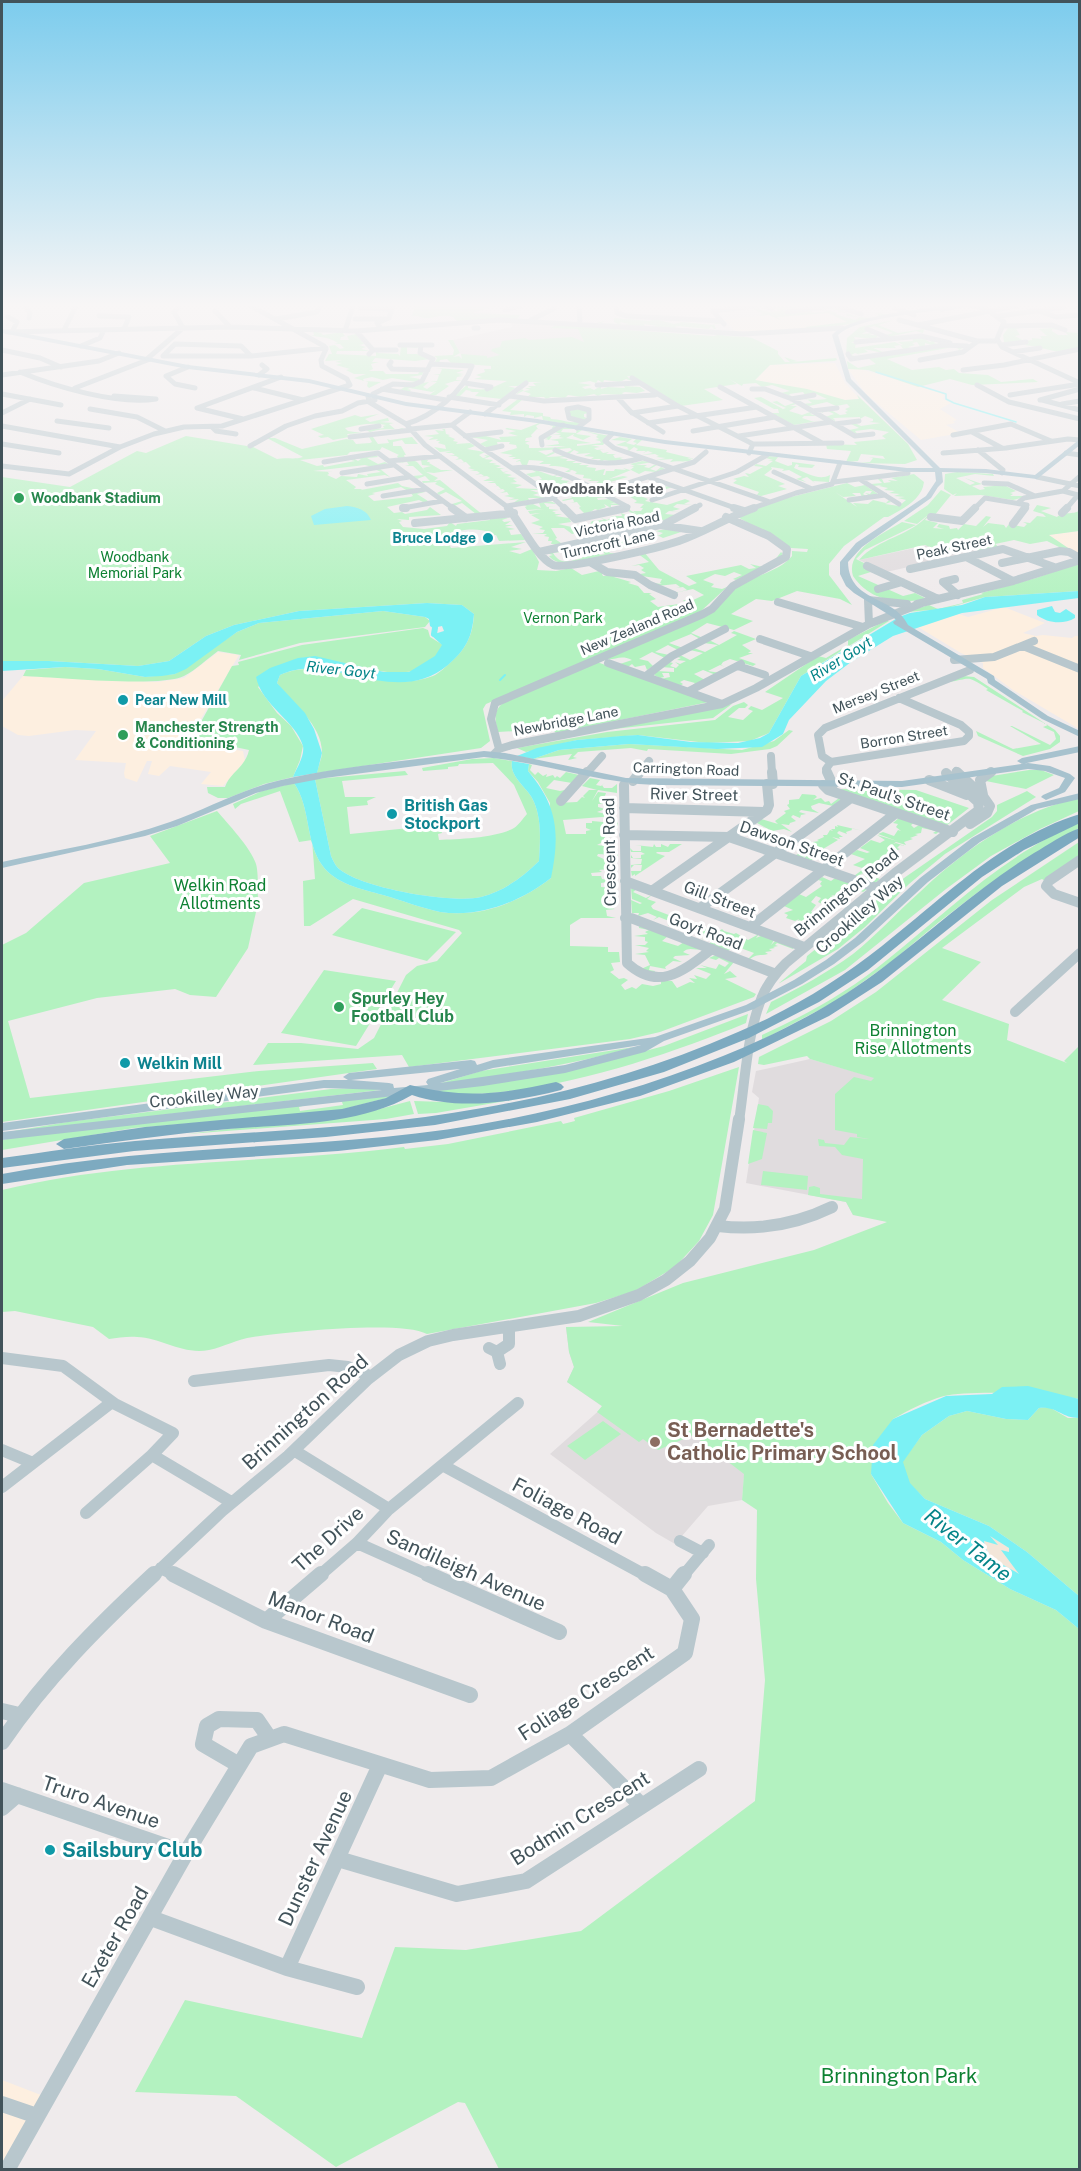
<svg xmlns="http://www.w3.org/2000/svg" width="1081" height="2171" viewBox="0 0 1081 2171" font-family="'Public Sans',sans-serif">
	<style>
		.commercial { fill: #fdefe0 }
		.education { fill: #e0dcde }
		.green { fill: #b3f2c0 }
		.sand { fill: #f3e6d9 }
		.water { fill: #7bf1f4; fill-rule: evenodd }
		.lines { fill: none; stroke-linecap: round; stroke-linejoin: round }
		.stream-far1 { stroke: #7bf1f4; stroke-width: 1.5 }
		.stream { stroke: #7bf1f4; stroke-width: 2 }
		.canal { stroke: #7bf1f4; stroke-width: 6 }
		.minor-far4 { stroke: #b8c7cd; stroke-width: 5 }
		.minor-far3 { stroke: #b8c7cd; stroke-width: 8 }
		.minor-far2 { stroke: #b8c7cd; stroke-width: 10 }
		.minor-far1 { stroke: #b8c7cd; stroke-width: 12 }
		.minor { stroke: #b8c7cd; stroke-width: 16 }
		.major { fill: #a7c2ce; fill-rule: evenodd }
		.highway { fill: #7daac0; fill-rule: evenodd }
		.leisure-dot { fill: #2e9e5b; stroke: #fff; stroke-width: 2 }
		.culture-dot { fill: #0f9aa8; stroke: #fff; stroke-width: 2 }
		.education-dot { fill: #8d6e63; stroke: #fff; stroke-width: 2 }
		.labels { text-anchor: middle; stroke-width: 6; stroke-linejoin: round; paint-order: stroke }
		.far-leisure-label { font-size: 14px; font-weight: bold; fill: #27864d; stroke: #fff; text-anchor: start }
		.far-street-label { font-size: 14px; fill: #42535a; stroke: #fff }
		.far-culture-label { font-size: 14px; font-weight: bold; fill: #0d838f; stroke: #fff; text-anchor: end }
		.far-park-label { font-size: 14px; fill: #0d8132; stroke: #fff }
		.far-neighbourhood-label { font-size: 15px; font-weight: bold; fill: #575d61; stroke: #fff }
		.far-water-label { font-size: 15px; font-style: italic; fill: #048488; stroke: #fff }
		.street-label { font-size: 16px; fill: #42535a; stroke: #fff }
		.culture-label { font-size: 16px; font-weight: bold; fill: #0d838f; stroke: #fff; text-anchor: start }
		.park-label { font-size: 16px; fill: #0d8132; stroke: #fff }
		.leisure-label { font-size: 16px; font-weight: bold; fill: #27864d; stroke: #fff; text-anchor: start }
		.near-street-label { font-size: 20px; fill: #42535a; stroke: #fff }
		.near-education-label { font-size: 20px; font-weight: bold; fill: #785e54; stroke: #fff; text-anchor: start }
		.near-culture-label { font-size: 20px; font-weight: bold; fill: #0d838f; stroke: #fff; text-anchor: start }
		.near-park-label { font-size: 20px; fill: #0d8132; stroke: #fff }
		.near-water-label { font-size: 21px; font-style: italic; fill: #048488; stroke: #fff }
	</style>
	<rect width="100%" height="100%" fill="#efebec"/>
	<path class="commercial" d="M 809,310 L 817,314 L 828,312 L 849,322 L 817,328 L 753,332 L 735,331 L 724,320 Z
		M 833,363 L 835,363 L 845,383 L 860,399 L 845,400 L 755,380 L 770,365 Z
		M 857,368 L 944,394 L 943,399 L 951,403 L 940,409 L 957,420 L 953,421 L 955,423 L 946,425 L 961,433 L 921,440 L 866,394 L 848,369 Z
		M 1079,531 L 1079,555 L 1048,535 Z
		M 1004,607 L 1045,623 L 1023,633 L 1036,636 L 1043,635 L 1072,638 L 1075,636 L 1079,636 L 1079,729 L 1013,690 L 983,668 L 983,663 L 961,653 L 918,627 L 946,617 L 959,614 L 968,617 Z
		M 218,652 L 239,655 L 187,742 L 243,751 L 245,761 L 223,786 L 201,784 L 211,772 L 170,766 L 159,776 L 148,774 L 152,761 L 147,761 L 137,782 L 125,778 L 124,773 L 126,763 L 75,760 L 96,731 L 75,730 L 29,736 L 18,735 L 2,726 L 2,701 L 23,676 L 157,682 L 184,678 Z
		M 2,2080 L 41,2095 L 2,2163 Z"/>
	<path class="education" d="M 511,321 L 558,323 L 553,327 L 579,329 L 607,358 L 463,358 L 453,340 L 512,327 Z
		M 956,541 L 977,552 L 886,572 L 859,560 L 938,543 Z
		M 810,1059 L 973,1106 L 853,1215 L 846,1202 L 746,1183 L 759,1098 L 752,1092 L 756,1071 Z
		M 566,1327 L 748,1431 L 742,1500 L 708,1506 L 675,1544 L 656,1533 L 550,1454 L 603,1407 L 567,1382 L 574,1367 L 569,1352 Z"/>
	<path class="green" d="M 415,306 L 495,306 L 473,313 L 520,315 L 517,319 L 457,321 L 453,317 C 444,314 436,317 428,318 C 422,319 419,315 412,316 Z
		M 760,306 L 762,307 L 756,308 L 768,312 L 781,311 L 772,307 L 808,306 L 782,310 C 786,312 819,313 826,312 L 818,309 L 835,312 L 838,315 L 855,320 L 860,317 L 847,316 L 846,313 L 838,312 L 839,310 L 828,309 L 836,307 C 847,314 859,320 877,317 L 878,314 L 874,313 L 894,315 C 862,321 840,328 807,328 L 805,327 L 847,322 L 828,313 L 777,317 L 780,320 L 769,315 L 758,316 L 763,314 L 751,308 Z
		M 614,318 L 649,321 L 655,319 L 674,324 L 682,322 L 713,325 L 716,322 L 720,324 L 714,324 L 716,329 L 714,329 L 711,326 L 709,329 L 677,326 L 674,329 L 649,327 L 657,326 L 644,324 L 645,327 L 624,325 L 629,324 L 620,322 L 621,325 L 596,323 L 605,321 L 601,323 L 618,324 L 614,322 Z
		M 894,320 L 878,325 L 898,333 L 924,329 L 923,333 L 916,331 L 893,336 L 897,338 L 886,335 L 893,333 L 874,326 L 865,329 L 868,331 L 861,334 L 874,333 L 869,335 L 877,335 L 887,339 L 883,340 L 878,336 L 874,339 L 854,337 L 856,341 L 851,343 L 856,343 L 855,348 L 895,342 L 901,345 L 903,345 L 898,342 L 913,341 L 912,338 L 931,338 L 926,340 L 930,342 L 933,339 L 938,340 L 934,343 L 937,344 L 941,341 L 947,343 L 935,346 L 925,343 L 925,347 L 921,348 L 917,342 L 912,343 L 915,345 L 908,347 L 914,349 L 904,350 L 900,345 L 894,346 L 896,348 L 873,348 L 885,353 L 883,353 L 864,349 L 868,352 L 857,354 L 864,356 L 855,353 L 851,355 L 858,357 L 852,357 L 849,354 L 846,357 L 847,338 L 860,327 Z
		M 556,325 L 714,336 L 720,334 C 728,338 741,335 752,338 C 761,342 769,346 778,351 L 778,354 L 785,362 L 790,362 L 784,357 L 797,361 L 792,362 L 836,358 L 837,360 L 834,361 L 770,365 L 755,380 L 807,389 L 845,400 L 859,399 L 857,395 L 908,444 L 917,460 L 905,464 L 860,463 L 870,462 L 873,458 L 869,457 L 885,459 L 883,456 L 861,454 L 858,461 L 846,462 L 851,451 L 827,449 L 826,444 L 857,445 L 854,442 L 886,439 L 882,436 L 889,432 L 871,429 L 855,431 L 858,435 L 849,430 L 859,428 L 851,424 L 855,423 L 861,426 L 881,423 L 869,422 L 873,421 L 873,419 L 865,416 L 860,419 L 860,417 L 833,418 L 836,421 L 825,417 L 834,414 L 828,411 L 819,413 L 831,410 L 840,415 L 847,414 L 845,412 L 848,411 L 845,409 L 850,407 L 847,404 L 836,406 L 827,402 L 809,406 L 818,409 L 803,404 L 812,403 L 807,399 L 797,401 C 808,398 816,401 827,399 L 814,393 L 806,396 L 803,392 L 789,394 L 791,396 L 781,393 L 790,391 L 772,385 L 762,387 L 756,383 L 743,384 L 742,386 L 729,379 L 737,384 L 704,389 L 723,400 L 681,406 L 634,377 L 627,376 L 632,381 L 626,379 L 620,382 L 604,380 L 603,383 L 598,380 L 596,383 L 590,381 L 578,383 L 592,385 L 582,387 L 585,389 L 596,387 L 590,388 L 594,390 L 601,386 L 601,389 L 608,387 L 625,388 L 624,386 L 640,387 L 645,391 L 637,393 L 648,394 L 625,392 L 622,393 L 624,395 L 602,394 L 598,396 L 594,394 L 581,397 L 568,395 L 565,398 L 551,397 L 546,399 L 544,397 L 527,397 L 531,394 L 523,391 L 515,395 L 522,389 L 524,391 L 530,390 L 525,388 L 531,388 L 528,386 L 536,386 L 533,383 L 542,382 L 524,382 L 518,386 L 508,386 L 515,388 L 502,399 L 475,396 L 479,392 L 470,392 L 472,391 L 466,390 L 460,396 L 453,397 L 468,384 L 468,388 C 489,392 492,387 507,381 L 474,379 L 482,377 L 476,375 L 485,372 L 484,369 L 475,369 L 491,369 L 491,366 L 451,363 L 447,359 L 440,360 L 439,363 L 435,362 L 437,358 L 434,356 L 453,355 L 454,350 L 448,340 L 453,340 L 460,353 L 453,357 L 459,356 L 462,359 L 461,354 L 487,356 L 487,358 L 500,355 L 491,351 L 492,349 L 500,347 L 502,341 L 525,338 L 529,340 L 572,337 L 584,342 L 578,329 L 551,328 Z
		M 1052,325 L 1059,330 L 1052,329 L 1052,331 L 1058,335 L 1068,335 L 1065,332 L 1079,333 L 1077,334 L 1079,336 L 1079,348 C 1072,349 1062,353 1054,351 C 1044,349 1035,346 1025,345 L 1029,343 L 1004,342 L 1003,335 L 1009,327 L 1021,328 L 1016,329 L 1020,335 L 1015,336 L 1024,341 L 1032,340 L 1032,338 L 1042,339 L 1040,336 L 1047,336 L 1039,329 L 1054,328 Z
		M 313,331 L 321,333 L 323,335 L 342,332 L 345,336 L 342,337 L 345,337 L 341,337 L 340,340 L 349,340 L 347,336 L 356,334 L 364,344 L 359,345 L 366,347 L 361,349 L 370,351 L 337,351 L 336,354 L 376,356 L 376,352 L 381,351 L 377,353 L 398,354 L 400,356 L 401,346 L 416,346 L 418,348 L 407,347 L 407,354 L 417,354 L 430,359 L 415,361 L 375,358 L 372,362 L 379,362 L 371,364 L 373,369 L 369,371 L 383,371 L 386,374 L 418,374 L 420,371 L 424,371 L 422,375 L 409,377 L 420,379 L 415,383 L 403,383 L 416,382 L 392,378 L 383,380 L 372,377 L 363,379 L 364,381 L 381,382 L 369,388 L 367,386 L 368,382 L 354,378 L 366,374 L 354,374 L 346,370 L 350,369 L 336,365 L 342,363 L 335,362 L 342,360 L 325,361 L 329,354 L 332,354 L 329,346 L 335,345 L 340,349 L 344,348 L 340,344 L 334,344 L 338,343 C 325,335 322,339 311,335 L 314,335 Z
		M 945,347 L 962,348 L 957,352 L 959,349 L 953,347 L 887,359 L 912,370 L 939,367 L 946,370 L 954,369 L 959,373 L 988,375 L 1001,382 L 1033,379 L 1038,382 L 972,385 L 950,379 L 918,387 L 868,370 L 848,369 L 847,361 L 858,368 L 876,364 L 868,358 Z
		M 436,368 L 464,370 L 456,373 L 464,374 L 458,375 L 463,376 L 457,377 L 456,380 L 463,381 L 455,381 L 445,384 L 449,386 L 436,395 L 428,396 L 436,390 L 432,392 L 410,388 L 407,389 L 411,390 L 409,392 L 400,390 L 406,386 L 429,382 L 423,387 L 427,389 L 437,382 L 430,381 L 437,381 L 439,375 L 433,375 L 440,374 L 442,369 Z
		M 761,397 L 783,409 L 786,408 L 772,402 L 777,401 L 785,406 L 794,403 L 796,404 L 790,406 L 797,406 L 789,411 L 802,415 L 810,412 L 812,413 L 810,414 L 817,416 L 804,416 L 802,418 L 814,422 L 824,420 L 794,425 L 771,413 L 779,413 L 778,409 L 774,409 L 754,398 Z
		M 518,399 L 533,401 L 522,400 L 510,410 L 543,413 L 543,416 L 550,417 L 551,419 C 560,419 568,423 576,422 L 569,418 L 568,411 L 584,408 L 588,413 L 584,414 L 584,417 L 587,418 L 576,426 L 543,420 L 542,416 L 534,418 L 534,416 L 527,415 L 524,417 L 524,414 L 510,415 L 511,412 L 502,411 Z
		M 379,414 L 365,419 L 370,422 L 388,418 L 389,421 L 380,422 L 394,423 L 389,424 L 396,430 L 402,428 L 404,429 C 392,430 381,428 370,432 L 366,430 L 384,428 L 383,426 L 386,425 C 372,422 358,425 345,428 L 348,431 L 362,433 L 347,434 L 349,437 L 333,440 L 328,437 L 321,438 L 318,436 L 324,435 L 311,429 L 355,415 L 361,417 Z
		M 539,423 L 558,426 L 554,428 L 552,428 L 553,426 L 541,423 L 536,426 L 538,429 L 543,430 L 537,429 L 531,435 L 532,437 L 526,438 L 525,441 L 530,441 L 525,443 L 529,445 L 529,448 C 540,448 553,448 566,446 L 545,446 L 559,444 L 558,441 L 544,439 L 548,439 L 545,438 L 549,436 L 552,436 L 549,440 L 564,438 L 559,437 L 561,435 L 551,435 L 561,434 L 555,432 L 563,427 L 575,429 L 563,429 L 561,432 L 576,433 L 577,429 L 582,430 L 576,434 L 591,436 L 583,440 L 573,436 L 574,434 L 566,438 L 591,443 L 577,444 L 577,446 L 601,443 L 600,441 L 595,440 L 599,439 L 596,437 L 598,435 L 584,431 L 610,436 L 603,445 L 591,445 L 600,447 L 594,448 L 597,450 L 605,449 L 600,450 L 603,453 L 609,452 L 606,454 L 616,454 L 613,455 L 615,458 L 624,457 L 620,458 L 627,461 L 612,465 L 614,462 L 604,460 L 600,464 L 596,463 L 601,459 L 591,459 L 594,457 L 584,456 L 591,453 L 576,454 L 579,452 L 574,450 L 569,454 L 566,453 L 572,450 L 570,448 L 538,451 L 546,455 L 553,452 L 561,454 L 555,453 L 546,457 L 568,456 L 559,458 L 568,459 L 566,461 L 576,461 L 572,463 L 582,463 L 579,465 L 589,465 L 586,467 L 596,468 L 595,471 L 605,469 L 603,475 L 605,475 L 606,471 L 614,471 L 615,469 L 626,470 L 623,468 L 630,470 L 634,467 L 630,466 L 635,466 L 630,464 L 642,461 L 652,462 L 636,465 L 647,465 L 644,467 L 649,468 L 654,465 L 657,465 L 650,469 L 656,471 L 661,467 L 665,469 L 656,472 L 645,471 L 639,474 L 631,470 L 609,479 L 623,476 L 628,477 L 610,482 L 617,486 L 616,488 L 632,490 L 631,488 L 641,485 L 653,490 L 633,493 C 645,495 661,483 673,487 L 645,495 L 643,497 L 648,499 L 645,501 L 667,505 L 685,499 L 690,501 L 684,504 L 693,505 L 677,504 L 673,507 L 680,509 L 672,511 L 681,512 L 669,511 L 665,514 L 676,515 L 664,521 L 659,518 L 654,521 L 644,518 L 587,531 L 581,530 L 584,531 L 572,534 L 564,528 L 551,528 L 557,538 L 555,539 L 564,545 L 547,549 L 546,547 L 556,544 L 551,544 L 552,541 L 548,541 L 549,537 L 544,536 L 547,534 L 532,534 L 543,533 L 545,530 L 539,529 L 543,527 L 531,523 L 540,520 L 531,515 L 540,513 L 530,514 L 528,511 L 544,509 L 527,510 L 525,507 L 527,506 L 523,505 L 533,504 L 541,508 L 539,503 C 545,502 551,500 556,504 L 544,503 L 547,507 L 555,506 L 549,507 L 549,509 L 559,510 L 552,511 L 556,513 L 554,514 L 562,514 L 555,516 L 569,518 L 571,522 L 558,524 L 576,528 L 577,525 L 584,527 L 587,525 L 584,524 L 590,524 L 592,521 L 604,520 L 601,518 L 607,520 L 613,517 L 611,516 L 622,516 L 621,513 L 626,515 L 632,513 L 626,510 L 628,509 L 637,514 L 633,511 L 641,511 L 643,508 L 640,508 L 644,504 L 634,503 L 637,501 L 627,495 L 619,496 L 624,494 L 612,492 L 615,489 L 611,488 L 605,492 L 598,488 L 602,487 L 602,483 L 595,484 L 599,481 L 588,481 L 592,479 L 583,478 L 584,475 L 575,474 L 577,472 L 572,470 L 569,471 L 571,472 L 565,472 L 570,469 C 560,466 559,466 549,466 L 551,464 L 539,464 L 544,461 L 529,460 L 527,465 L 522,465 L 520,461 L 515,462 L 521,459 L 512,459 L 516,457 L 508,457 L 513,455 L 500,453 L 517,448 L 516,445 L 509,444 L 510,442 L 497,442 L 498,446 L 488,448 L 480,444 L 488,440 L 470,437 L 482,435 L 501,440 L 499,437 L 518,436 L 508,433 L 516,431 L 505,429 L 507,428 L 521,430 Z
		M 442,429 L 445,429 L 446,434 L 450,435 L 448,436 L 455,439 L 453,441 L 458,442 L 456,444 L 470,443 L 475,446 L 467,449 L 485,452 L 479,455 L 483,458 L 487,457 L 484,455 L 491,456 L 484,459 L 493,460 L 489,463 L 497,463 L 493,464 L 501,466 L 496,468 L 505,468 L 500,469 L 503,472 L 509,471 L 503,473 L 512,475 L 507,477 L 517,478 L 513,479 L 517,482 L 510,483 L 522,485 L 515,488 L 537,489 L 540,490 L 530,490 L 539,493 L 533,495 L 545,498 L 528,498 L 529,500 L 513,503 L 519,499 L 508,500 L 515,498 L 504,496 L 509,495 L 507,492 L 500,493 L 505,491 L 503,489 L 496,490 L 501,489 L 498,486 L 491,487 L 497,486 L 495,483 L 487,483 L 495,481 L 483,481 L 490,478 L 487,476 L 478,477 L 484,476 L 481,474 L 475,475 L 480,473 L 477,471 L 470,471 L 475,470 L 468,468 L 471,467 L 466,462 L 459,463 L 464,462 L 461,459 L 455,460 L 459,458 L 456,456 L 449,456 L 455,455 L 452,453 L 445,453 L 451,451 L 440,452 L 434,447 L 446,449 L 445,445 L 438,443 L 440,441 L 436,441 L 438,439 L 428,440 L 434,437 L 424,436 L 439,434 L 435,430 L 444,431 Z
		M 186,436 L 253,447 L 277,459 C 286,457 294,460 303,457 L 267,438 L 275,438 L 302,449 L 346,439 L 353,440 L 356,444 L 370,443 L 372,442 L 369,437 L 373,437 L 378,444 L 389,443 L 387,439 L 390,440 L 412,437 L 418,444 L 405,444 L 402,440 L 393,442 L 393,446 L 401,446 L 406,455 L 404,455 L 405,458 L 389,458 L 398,458 L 397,456 L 399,455 L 382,447 L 380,450 L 350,452 L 347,455 L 300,460 L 317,466 L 323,465 L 324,467 L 355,461 L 347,459 L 353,458 L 358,461 L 361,459 L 356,458 L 376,455 L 378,457 L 367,458 L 378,464 L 385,462 L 388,464 L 372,467 L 365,465 L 313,471 L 333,472 L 328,472 L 329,474 L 327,475 L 336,479 L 341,476 L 357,477 L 358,474 L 368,476 L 367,474 L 381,472 L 374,469 L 379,468 L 390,477 L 385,475 L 346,480 L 356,487 L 354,489 L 362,489 L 361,490 L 398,483 L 402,486 L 416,489 L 408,491 L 401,487 L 372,493 L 375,494 L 368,496 L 374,501 L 410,497 L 413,496 L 410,492 L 423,490 L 425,492 L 417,494 L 428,501 L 437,501 L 425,503 L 419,500 L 387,507 L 394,513 L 402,512 L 405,514 L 427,510 L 430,507 L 441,515 L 409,517 L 409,520 L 397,519 L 402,521 L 399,522 L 403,527 L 424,529 L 447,526 L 450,522 L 456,526 L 457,524 L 490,520 L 489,517 L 508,518 L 502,520 L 504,522 L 511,521 L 505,525 L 513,525 L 505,527 L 515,529 L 509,530 L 511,535 L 521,534 L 525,540 L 499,541 L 496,535 L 491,536 L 489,534 L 492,533 C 474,527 464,530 444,534 L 451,548 L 526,542 L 511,547 L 522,549 L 509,551 L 520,554 L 532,549 L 539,562 L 537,570 L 556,571 L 571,568 L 582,575 L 599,571 L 604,573 L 602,574 L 603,576 L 621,575 L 614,577 L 631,582 L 628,583 L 638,586 L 644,593 L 652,593 L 649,594 L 656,599 L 650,601 L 658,607 L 686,603 L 683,600 L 691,601 L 704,595 L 693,589 L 674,593 L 687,590 L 683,587 L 676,588 L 680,587 L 676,584 L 657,586 L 652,583 L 662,584 L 660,583 L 662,579 L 642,576 L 640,574 L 646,573 L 641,570 L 644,568 L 639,565 L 631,566 L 649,562 L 637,553 L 644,552 L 659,570 L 689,586 L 697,583 L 686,576 L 741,565 L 749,569 L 756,568 L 750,564 L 763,567 L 774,561 L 781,552 L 783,554 L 773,563 L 736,580 L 733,579 L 742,575 L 734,572 L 725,576 L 715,574 L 703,580 L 714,584 L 711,587 L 722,589 L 727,587 L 700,612 L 486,704 L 483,709 L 490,741 L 481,748 L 317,773 C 318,767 321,760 322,754 C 323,725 292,703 277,683 L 280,675 C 324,654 382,696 433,676 C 440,673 446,666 451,662 C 467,648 473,634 474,614 L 462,605 L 427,603 L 299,611 L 234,625 L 206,636 L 169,661 L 138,666 L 49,661 L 2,661 L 2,477 L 70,487 L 137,451 L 146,453 Z
		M 620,437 L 632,439 L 626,443 L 634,445 L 637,443 L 633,442 L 636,439 L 642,440 L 636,445 L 667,450 L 666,452 L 695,459 L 687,458 L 692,460 C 683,463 678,460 670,462 L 673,459 L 656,460 L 666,458 L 656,457 L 659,456 L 655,454 L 642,455 L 653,453 L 648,451 L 643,453 L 646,451 L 636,451 L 638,449 L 634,447 L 629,451 L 627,450 L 629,449 L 627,448 L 628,447 L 616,445 L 627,441 L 611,440 Z
		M 768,456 L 778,457 L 775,461 L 788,466 L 792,465 L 792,462 L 815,465 L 812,468 L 798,467 L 799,465 L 796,464 L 794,468 C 807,473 819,481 830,475 L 829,482 L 813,481 L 815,483 L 807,477 L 801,479 L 806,482 L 796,479 L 802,477 L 789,470 L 782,471 L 784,469 L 771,467 L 772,469 L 764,475 L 785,484 L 778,486 L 787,489 L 761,496 L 757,495 L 759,492 L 733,483 L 737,480 L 733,479 L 744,476 L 749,477 L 745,473 L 750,474 L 763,467 L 754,466 L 756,464 L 766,466 L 773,461 L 768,460 L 773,460 L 766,458 Z
		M 413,460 L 417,462 L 426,472 L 423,468 L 431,466 L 422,465 L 421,460 L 428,460 L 427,462 L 430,462 L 429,463 L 441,470 L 453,470 L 434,473 L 426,472 L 438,478 L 434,481 L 440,480 L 483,515 L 476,514 L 462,503 L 454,506 L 452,504 L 462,501 L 446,492 L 439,495 L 437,493 L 445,489 L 435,484 L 437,482 L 423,483 L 422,481 L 430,481 L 425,476 L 417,479 L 413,476 L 423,475 L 413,466 L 405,466 L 409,465 L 407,462 L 397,463 Z
		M 527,467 L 553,476 L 558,475 L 555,477 L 563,477 L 561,480 L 570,481 L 567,482 L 568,485 L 576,484 L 572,486 L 576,488 L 582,487 L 579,489 L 582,492 L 588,491 L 584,492 L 588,494 L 597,492 L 591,496 L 608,497 L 597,498 L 598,500 L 610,499 L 616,502 L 610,504 L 618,503 L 623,505 L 611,505 L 611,508 L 604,504 L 606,507 L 598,510 L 595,509 L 586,515 L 579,508 L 581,506 L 573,507 L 580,506 L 577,502 L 570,503 L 574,502 L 573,499 L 563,501 L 562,500 L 572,498 L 570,495 L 563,496 L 566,493 L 558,494 L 562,492 L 554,491 L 557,489 L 553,486 L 548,487 L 552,486 L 550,483 L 544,483 L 548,481 L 544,480 L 538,482 L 535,481 L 542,479 L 539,476 L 531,477 L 526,474 L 536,472 Z
		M 957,472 L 993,474 L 994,476 L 975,474 L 956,478 L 970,485 L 975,483 L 965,478 L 982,484 L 972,486 L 980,490 L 985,489 L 983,487 L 1004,485 L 1016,491 L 1010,493 L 1013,494 L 1010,496 L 1028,496 L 1013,500 L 981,495 L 954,496 L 957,493 L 953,495 L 944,489 L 945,474 Z
		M 914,474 L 924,482 C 922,500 902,509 888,517 L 884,517 L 844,546 L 829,564 L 829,575 L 852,605 L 840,599 L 797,591 L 772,601 L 756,599 L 731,614 L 753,621 L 734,630 L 707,623 L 691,633 L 703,638 L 700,639 L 691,634 L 669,643 L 683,648 L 678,650 L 668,645 L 655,652 L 669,655 L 665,658 L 652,652 L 639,659 L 648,661 L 653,666 L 647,670 L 645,665 L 635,667 L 632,664 L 628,667 L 620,664 L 632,660 C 619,654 616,661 605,659 L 709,614 C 720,606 727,595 737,587 C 754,575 779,572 792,556 L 792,551 L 807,552 L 808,549 L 791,548 L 736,516 L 779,500 L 847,483 L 855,487 L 865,485 L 878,494 L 870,496 L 865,493 L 870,494 L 872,491 L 866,491 L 863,494 L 868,497 L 862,497 L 860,493 L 852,493 L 856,496 L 843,497 L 835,492 L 857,507 L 853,503 L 868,504 L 873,500 L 886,503 L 889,500 L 891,502 L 885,504 L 899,506 L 906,500 L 898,498 L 905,497 L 894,496 L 900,494 L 889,493 L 895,491 L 884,490 L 888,488 L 879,486 L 882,485 L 874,486 L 871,484 L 882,483 L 878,479 L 882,479 L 884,483 L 891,482 L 888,480 L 898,481 L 891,478 Z
		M 941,490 L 951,495 L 934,516 L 929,516 L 925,520 L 938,523 L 933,528 L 944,529 L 937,527 L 939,524 L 949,526 L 950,529 L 957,528 L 958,530 L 964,524 L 976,526 L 986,516 L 991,517 L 983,527 L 988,523 L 1004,525 L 1006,528 L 1009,524 L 1024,527 L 1027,524 L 1023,522 L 1030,523 L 1037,516 L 1046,517 L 1043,514 L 1033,511 L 1037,505 L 1051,508 L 1041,511 L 1057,517 C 1063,511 1077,515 1079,510 L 1079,531 L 1049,535 L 1071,550 L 1061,548 L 1047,541 L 1030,544 L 1014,540 L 995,544 L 1000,548 L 981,552 L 965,544 L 963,545 L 968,548 L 944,553 L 925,545 L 859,560 C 878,538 911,536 928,515 L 917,524 L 904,521 L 928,505 Z
		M 902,522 L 916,525 L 865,550 L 856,559 L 868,565 L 864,569 L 874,571 L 858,576 L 903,596 L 915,593 L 927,599 C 899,604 871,602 853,576 C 845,550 884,533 902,522 Z
		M 666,529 L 681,532 L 663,538 L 657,535 L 650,538 L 654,541 L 625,548 L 622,546 L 623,549 L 615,545 L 612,546 L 615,549 L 607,550 L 610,553 L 620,554 C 602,557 561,572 549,556 L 553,555 L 546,553 L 558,550 L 561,552 L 553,553 C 561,566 570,561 583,558 L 570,548 L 584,544 L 600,555 L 605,554 L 595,544 L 605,545 L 602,543 L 610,542 L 606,540 L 613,543 L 653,532 L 658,536 L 663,533 L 656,531 Z
		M 1079,563 L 1079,591 L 985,597 L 944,609 L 905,612 L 929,605 L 938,609 L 963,603 L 962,600 L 983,594 L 981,593 L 1036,578 Z
		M 383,611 L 425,617 L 430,621 L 425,627 L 300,643 L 239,660 L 241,655 L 218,651 C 207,659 196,670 184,676 C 159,688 56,677 23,676 L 26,670 L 65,667 L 98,669 L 145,677 L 175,674 L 237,632 L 259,623 Z
		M 885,621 L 889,621 L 801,676 L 769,733 L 750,741 L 707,743 L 638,735 L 577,740 L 526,752 L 517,748 L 607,732 L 715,720 L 733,706 L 744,702 L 748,705 L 745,708 L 739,708 L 728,717 L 743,720 L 753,711 L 748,709 L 751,706 L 762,710 L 783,698 L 765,692 L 818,656 L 826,658 L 848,645 L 848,640 Z
		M 423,628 L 428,630 L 430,637 L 443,645 C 420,701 342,653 301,658 C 290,660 268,679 258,687 L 277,713 L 291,726 L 303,746 L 300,760 L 293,777 L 264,784 L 228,798 L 218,798 L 208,793 L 207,787 L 225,787 C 230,772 245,768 249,750 L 192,738 L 232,666 L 239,665 L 238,662 L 302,645 Z
		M 734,631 L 756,639 L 742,645 L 751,651 L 748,653 L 753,653 L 739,658 L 756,664 L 753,666 L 730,659 L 723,662 L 721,665 L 725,667 L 720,665 L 708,671 L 720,673 L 716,675 L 703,670 L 694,674 L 705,680 L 691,687 L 695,683 L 684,680 L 680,682 L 683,684 L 680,686 L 661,679 L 670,677 L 669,673 L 662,673 L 664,677 L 660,678 L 654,675 L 657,671 L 674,672 L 674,668 L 661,667 L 669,662 L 673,663 L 670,666 L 676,668 L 679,665 L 675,662 L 680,664 L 686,661 L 677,660 L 681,658 L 677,657 L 680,655 L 690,660 L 703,653 L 690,650 L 694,648 L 705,652 L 718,645 L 704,643 L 709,640 L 719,645 L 737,635 L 731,633 Z
		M 597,662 L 709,702 L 556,733 L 550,727 L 542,728 L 544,731 L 534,733 L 531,730 L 498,732 C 495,720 493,711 503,703 Z
		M 963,676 L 974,677 L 1055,730 L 1060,736 L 1060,742 L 1050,749 L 1023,756 L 978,736 L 976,731 L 1013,749 L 1041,744 L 1010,726 L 1012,726 L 1050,745 L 1056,739 L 1054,732 L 1043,727 L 1048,725 L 1022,712 L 1023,711 L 986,690 L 988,689 C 965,674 972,679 948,682 Z
		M 732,704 L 713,718 L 605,730 L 715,708 Z
		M 789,730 L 793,731 L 777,746 L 770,749 L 731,754 L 648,749 L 647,751 L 631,748 L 578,752 L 573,757 L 577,758 L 568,760 L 572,754 L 533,759 L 559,750 L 629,744 L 742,750 L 774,741 Z
		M 494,758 L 512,761 C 509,778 529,788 534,802 C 542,821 540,842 539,861 C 523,877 504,891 481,897 C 453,904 359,888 338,868 C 335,865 333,860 331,856 L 315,779 L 405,771 L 408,775 L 342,781 L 345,797 L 376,797 L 367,801 L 368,805 L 347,807 L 350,834 L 439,825 L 442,833 L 438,834 L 439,840 C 459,839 497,838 514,828 C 519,825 523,818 527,814 L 514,785 L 493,763 L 459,764 L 458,766 L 448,767 L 448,769 L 423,771 L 422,768 L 472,759 Z
		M 529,764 L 532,765 L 530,770 L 535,775 L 538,772 L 543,776 L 547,774 L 546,777 L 553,775 L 555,778 L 557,776 L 560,778 L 566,772 L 579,775 L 572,783 L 554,780 L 546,788 L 560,791 L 565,790 L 557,803 L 577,802 L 582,797 L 585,798 L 583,796 L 589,790 L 597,790 L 582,786 L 590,778 L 600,780 L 596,785 L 601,786 L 606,782 L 602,785 L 604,788 L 612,788 L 617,784 L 617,793 L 598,790 L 592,801 L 598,792 L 606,793 L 603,801 L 615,803 L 598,804 L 598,807 L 605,809 L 597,812 L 615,816 L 563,820 L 566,834 L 586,834 L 586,831 L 591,830 L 586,828 L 586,823 L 592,823 L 592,821 L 614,823 L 617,821 L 618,826 L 615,824 L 603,824 L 605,828 L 615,828 L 605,829 L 605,833 L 615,834 L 605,835 L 605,840 L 615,841 L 605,841 L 597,845 L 615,847 L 605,848 L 605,853 L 618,854 L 618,857 L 615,855 L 598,854 L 597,856 L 606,860 L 616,861 L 605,862 L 605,867 L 616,868 L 599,870 L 602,872 L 591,873 L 592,876 L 601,876 L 602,879 L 616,881 L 601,883 L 601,887 L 615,888 L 615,885 L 618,885 L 618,888 L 605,889 L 605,895 L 612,895 L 605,897 L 605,904 L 616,905 L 602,906 L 615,909 L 606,910 L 607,916 L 616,918 L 581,918 L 570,925 L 570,946 L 608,947 L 608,952 L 619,952 L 620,962 L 611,963 L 614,970 L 610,972 L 619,979 L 624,978 L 628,980 L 621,985 L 625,990 L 632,987 L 636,989 L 642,984 L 653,986 L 661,984 L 661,981 L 672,981 L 677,988 L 690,982 L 695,983 L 689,978 L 697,979 L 694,975 L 706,979 L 711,974 L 696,968 L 707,968 L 700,965 L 716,969 L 719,964 L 725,967 L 729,963 L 719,958 L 716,960 L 709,958 L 716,955 L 734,962 L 724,974 L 730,971 L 737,977 L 725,979 L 756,994 L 754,997 L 660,1032 L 630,1039 L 409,1067 L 402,1055 L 253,1065 L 268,1043 L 301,1043 L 358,1049 L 374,1038 L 406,975 L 417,966 L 437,961 L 462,933 L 459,930 L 353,899 L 310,926 L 304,926 L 303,881 L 315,879 L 312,840 L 299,842 L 280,791 L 241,804 L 235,809 L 233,804 L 262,791 L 294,783 C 311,808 305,841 322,865 C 335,884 362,889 383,895 C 401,900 421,908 440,912 C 481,918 520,902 551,878 L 550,803 L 538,782 L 528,771 Z
		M 1029,770 L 1041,770 L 1054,775 L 1026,789 L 986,781 L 992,776 Z
		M 836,789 L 916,790 L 969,808 L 946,826 Z
		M 1027,791 L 1036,797 L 945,854 L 909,884 L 865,927 L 838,949 L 778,984 L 806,961 L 807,956 L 904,878 L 992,817 L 997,811 L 997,805 Z
		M 802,794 L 815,795 L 817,797 L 813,800 L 821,798 L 825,802 L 829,801 L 831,804 L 839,798 L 843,798 L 833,806 L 819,803 L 811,806 L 812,809 L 819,813 L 801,810 L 799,812 L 806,814 L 801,815 L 800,818 L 793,815 L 791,817 L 796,821 L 790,823 L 789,825 L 781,824 L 792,832 L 784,829 L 772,831 L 757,823 L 761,819 L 778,824 L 775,821 L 786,813 L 784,811 L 790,809 L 787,805 L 789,804 L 789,800 L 799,799 Z
		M 1079,798 L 1079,811 L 1040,829 L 991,856 L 946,889 L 845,970 L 766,1014 L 771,1002 C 799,988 827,973 853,954 C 877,935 897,912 920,892 C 964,850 1019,811 1079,798 Z
		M 217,811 C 228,824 256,853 257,869 C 259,884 256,896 260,911 L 256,912 L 248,948 L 216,997 L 190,995 L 175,989 L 97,998 L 8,1021 L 30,1098 L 259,1071 L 373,1063 L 377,1069 L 2,1122 L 2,945 L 26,933 L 84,883 L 170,863 L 150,836 Z
		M 900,817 L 915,822 L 911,825 L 914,828 L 921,824 L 941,830 L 936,834 L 933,833 L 936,831 L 922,828 L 921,833 L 915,834 L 918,835 L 910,838 L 913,839 L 904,842 L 906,845 L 896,842 L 893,844 L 896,843 L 905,846 L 900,845 L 897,848 L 900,849 L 891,853 L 894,855 L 885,857 L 888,859 L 878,864 L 881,866 L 879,867 L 868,870 L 870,872 L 860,874 L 873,880 L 877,878 L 880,879 L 875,883 L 854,876 L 870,864 L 862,868 L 853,865 L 865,859 L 851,854 L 857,850 L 867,853 L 870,852 L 860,848 L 871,840 L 880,843 L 885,840 L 877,835 L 897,841 L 878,834 L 883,832 L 894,836 L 898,830 L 901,831 L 896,827 L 898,824 L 893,823 Z
		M 1079,823 L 1079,828 L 1036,853 L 978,892 L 939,922 L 891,962 L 836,1001 L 762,1040 L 762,1035 C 806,1015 850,991 887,960 C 949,910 1005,854 1079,823 Z
		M 837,825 L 863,831 L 851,828 L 852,830 L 846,832 L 847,834 L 839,831 L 837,833 L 843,837 L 839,837 L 840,839 L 832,837 L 838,840 L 823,849 L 825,850 L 818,853 L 820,854 L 813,857 L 815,858 L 812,860 L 803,859 L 816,849 L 802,858 L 797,857 L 796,855 L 803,852 L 801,851 L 809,849 L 807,847 L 813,845 L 813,842 L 819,841 L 817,840 L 824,837 L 823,835 L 827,835 L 830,830 L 833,831 L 831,829 L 835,829 L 835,826 L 838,827 Z
		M 1079,842 L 1079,856 L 1045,881 L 1042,879 L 1024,887 L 942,948 L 981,962 L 942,1000 L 1009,1024 L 1007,1040 L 1067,1063 L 1064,1061 L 1079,1046 L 1079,1399 C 1053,1393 969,1390 944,1396 C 926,1401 909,1410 893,1419 L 871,1474 L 888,1503 L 903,1523 L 941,1542 L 963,1560 L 1010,1589 L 1056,1610 L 1079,1629 L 1079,2169 L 499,2169 L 465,2103 L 458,2102 L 336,2167 L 236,2096 L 135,2092 L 185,2000 L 362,2038 L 395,1947 L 466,1950 L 581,1931 L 755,1801 L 765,1680 L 756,1579 L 757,1510 L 742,1500 L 744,1474 L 693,1435 L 658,1450 L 643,1439 L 639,1442 L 597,1412 L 602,1406 L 567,1382 L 574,1367 L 569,1352 L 566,1327 L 623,1326 L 588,1322 L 683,1283 L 814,1250 L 887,1222 L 853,1215 L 846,1202 L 808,1195 L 809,1187 L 814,1186 L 820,1188 L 820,1194 L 862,1199 L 863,1159 L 842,1155 L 835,1147 L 819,1146 L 818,1139 L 824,1140 L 825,1143 L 844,1145 L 850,1137 L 869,1139 L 857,1137 L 857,1134 L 835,1130 L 835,1094 L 854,1077 L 871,1081 L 874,1078 L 810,1059 L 807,1056 L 764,1065 L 758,1064 L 759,1057 L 831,1021 L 876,992 L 992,900 Z
		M 654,844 L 656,847 L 661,847 L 661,844 L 668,847 L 670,844 L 682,844 L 669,852 L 657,852 L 656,853 L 665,856 L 635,876 L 635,874 L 632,876 L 631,871 L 641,871 L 642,865 L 634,865 L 631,868 L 631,865 L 641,864 L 642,859 L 631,858 L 631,855 L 633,858 L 641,858 L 641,855 L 645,854 L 641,852 L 631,852 L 630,848 L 633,851 L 641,851 L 641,846 L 635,845 L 653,847 Z
		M 822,877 L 831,881 L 835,878 L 869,888 L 863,892 L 861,891 L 864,889 L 844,884 L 849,890 L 838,893 L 842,896 L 831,895 L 846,902 L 831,897 L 822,904 L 818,902 L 821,898 L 816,896 L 811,902 L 816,905 L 811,912 L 816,914 L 806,919 L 809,921 L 806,923 L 797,922 L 799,919 L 795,921 L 786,918 L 788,915 L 784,913 L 793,910 L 784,906 L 799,894 L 806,897 L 822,886 L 820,884 L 822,881 L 818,880 Z
		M 631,888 L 637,889 L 633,892 L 646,898 L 652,895 L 647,899 L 656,902 L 651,906 L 653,909 L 695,925 L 693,927 L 698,926 L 717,933 L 722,929 L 724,931 L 734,934 L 736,933 L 748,940 L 759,934 L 756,938 L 763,935 L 774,940 L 771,945 L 776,940 L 794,947 L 793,949 L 777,943 L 775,945 L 778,946 L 773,947 L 775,948 L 769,949 L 772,951 L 765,952 L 768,954 C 761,956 756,954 750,959 L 748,959 L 754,953 L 735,946 L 728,951 L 709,944 L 714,939 L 707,936 L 702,940 L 706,935 L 696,931 L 690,935 L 695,931 L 685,927 L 679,930 L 684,926 L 675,922 L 668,926 L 669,921 L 659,917 L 653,920 L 657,917 L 648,913 L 638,916 L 639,913 L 632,913 L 631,900 L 640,904 L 642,903 L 632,899 Z
		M 362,908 L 456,932 L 427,961 L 332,935 Z
		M 639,926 L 668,936 L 662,941 L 678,946 L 684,942 L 700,949 C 694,951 690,946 683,952 L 690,955 L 675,956 L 673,958 L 682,962 L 673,961 L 665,967 L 666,969 L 650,966 L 649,970 L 655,971 L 654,973 L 641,969 L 650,965 L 645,955 L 635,954 L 649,952 L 646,951 L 649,948 L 635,945 L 645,945 L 648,942 L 645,941 L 645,937 L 634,936 L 648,934 L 645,932 L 649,930 L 639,928 Z
		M 324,970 L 396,981 L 356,1046 L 281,1033 Z
		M 748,1014 L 746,1023 C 656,1060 521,1105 423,1092 L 589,1066 L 664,1046 Z
		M 634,1047 C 569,1066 504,1075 438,1084 L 481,1071 Z
		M 739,1067 L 713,1215 L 699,1241 L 675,1267 L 635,1291 L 596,1303 L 427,1334 C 402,1320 285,1332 253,1337 C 237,1339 224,1347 209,1350 C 182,1355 162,1338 137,1337 C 128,1336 118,1338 109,1339 L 93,1327 L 15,1311 L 2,1312 L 2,1190 C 133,1158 270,1164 404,1147 L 405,1149 L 448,1144 L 561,1121 L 563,1124 L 575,1121 L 574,1118 L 669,1091 Z
		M 367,1088 L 381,1090 L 2,1133 L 67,1122 L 331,1089 Z
		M 398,1095 L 336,1111 L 134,1128 L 2,1150 L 2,1140 L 24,1136 L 306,1105 L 299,1107 L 300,1111 L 343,1105 L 342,1102 L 330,1102 Z
		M 518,1099 L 436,1113 L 418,1114 L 414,1101 L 475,1103 Z
		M 410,1101 L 414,1114 L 386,1119 L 187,1134 L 372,1111 Z
		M 758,1104 L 768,1106 L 773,1111 L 772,1123 L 768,1123 L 767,1129 L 753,1128 Z
		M 753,1130 L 767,1133 L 762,1159 L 748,1164 Z
		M 763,1171 L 808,1176 L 807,1190 L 761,1185 Z
		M 1049,1407 L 1068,1418 L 1079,1418 L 1079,1596 L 1027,1552 L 989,1526 L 925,1499 L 909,1483 L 902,1462 L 922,1435 L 949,1416 L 967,1411 L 1006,1419 L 1028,1420 L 1039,1408 Z
		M 603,1421 L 621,1434 L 585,1460 L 567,1446 Z"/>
	<path class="sand" d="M 989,1535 L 1009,1548 L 1009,1552 L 1002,1550 L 1019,1574 C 1004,1564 987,1560 984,1540 L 996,1543 Z"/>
	<path class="water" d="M 347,506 C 357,507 367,510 371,520 L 314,525 L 311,516 L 325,509 Z
		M 1079,591 L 1079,598 L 962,613 L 893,636 L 851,662 L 826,681 L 789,720 L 783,734 L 762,747 L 717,749 L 629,744 L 559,750 L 533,759 L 517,756 L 537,748 L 577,740 L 621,736 L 638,735 L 691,742 L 738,743 L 760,738 L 769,733 L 801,676 L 899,617 L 910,613 L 962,605 L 985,597 Z
		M 427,603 L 462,605 L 474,614 C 472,638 466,649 448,665 C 394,710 331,650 280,675 L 277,683 L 305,713 L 314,729 L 322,753 L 317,773 L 293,777 C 296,769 305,756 303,746 C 296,721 262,706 256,677 L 270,668 L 298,658 L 315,656 L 384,672 L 409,672 L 435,656 L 442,645 L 431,635 L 444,631 L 442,626 L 433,628 L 430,626 L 429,619 L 425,617 L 383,611 L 259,623 L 237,632 L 186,669 L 175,674 L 162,676 L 145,677 L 98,669 L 65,667 L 2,671 L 2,661 L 49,661 L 138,666 L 169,661 L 206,636 L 234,625 L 299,611 Z
		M 1052,606 L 1055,612 L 1060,613 L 1066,609 L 1075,615 L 1075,618 C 1063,625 1047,623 1037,615 L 1037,610 Z
		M 512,761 L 529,764 L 528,771 C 558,806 560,834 551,878 C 520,902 480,918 440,912 C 421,908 401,900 383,895 C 362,889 335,884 322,865 C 305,841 311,808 294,783 L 315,779 L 331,856 C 333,860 335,865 338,868 C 359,888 453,904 481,897 C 504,891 523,877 539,861 C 540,842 542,821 534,802 C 529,788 509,778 512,761 Z
		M 1028,1386 L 1079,1399 L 1079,1418 C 1061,1418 1057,1406 1039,1408 L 1028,1420 L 1006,1419 L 967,1411 L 949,1416 L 922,1435 L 903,1462 L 910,1483 L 925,1499 L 989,1526 L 1027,1552 L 1079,1596 L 1079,1629 L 1056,1610 L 1010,1589 L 963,1560 L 941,1542 L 903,1523 L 871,1474 L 873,1445 L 893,1419 L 946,1396 L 992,1394 L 1002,1387 ZM 990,1536 L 1009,1548 L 1009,1552 L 1001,1550 L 1019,1574 C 1004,1564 986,1560 984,1541 L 998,1545 Z"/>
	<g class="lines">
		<path class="stream-far1" d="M 876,372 L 946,394 L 946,399 L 954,403 L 1016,422"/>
		<path class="stream" d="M 500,680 L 505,675"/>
		<path class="canal" d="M 434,634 L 435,628"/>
		<path class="minor-far4" d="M 25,306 L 30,313 L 29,318
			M 251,306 L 324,346 L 326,349 L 321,360 L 322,366 L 347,379 L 350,385
			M 579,306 L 580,324
			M 616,306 L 617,313 L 627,316 L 721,321
			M 766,306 L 772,309
			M 837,306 L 861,314
			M 982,306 L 1004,322 L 997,339 L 1002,347 L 1080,383
			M 360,308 L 392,309
			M 894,308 L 914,315
			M 505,310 L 520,306
			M 215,311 L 230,327
			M 1039,311 L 1056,317 L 1080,315
			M 787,312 L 832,306
			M 99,316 L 129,317 L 124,329
			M 999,316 L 1064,307
			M 8,317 L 17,322 L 13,330
			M 276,319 L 317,312 L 320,306
			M 355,319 L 385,319
			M 531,320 L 555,308
			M 899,320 L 977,341
			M 724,324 L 713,311 L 755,306
			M 918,325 L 1016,306
			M 1004,326 L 1052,325 L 1065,330
			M 474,328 L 478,328
			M 381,329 L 377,323 L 389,318 L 393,306
			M 867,329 L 891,339
			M 64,330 L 76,306
			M 345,331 L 353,306
			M 356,331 L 373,350 L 369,354
			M 7,332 L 230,327 L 356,331 L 500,320 L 744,334 L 842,328
			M 856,342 L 921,336 L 950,343
			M 175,344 L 241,346 L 251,356 L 163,356 Z
			M 400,345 L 432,345
			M 1001,345 L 1026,342
			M 81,346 L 100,338 L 103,332
			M 2,350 L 40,358 L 61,367
			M 373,350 L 396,350
			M 1013,352 L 1040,348
			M 848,354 L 851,359 L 945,345 L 967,346
			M 251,356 L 326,348
			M 147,359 L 183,328 L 174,312 L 179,306
			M 920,360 L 963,352 L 978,341 L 998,341
			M 391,362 L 389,365 L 392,369 L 428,370
			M 188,367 L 166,376 L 175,384 L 195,388
			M 963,370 L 1004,365 L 1080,349
			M 20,372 C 56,387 117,405 156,399 L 114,396
			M 2,375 L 99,361 L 119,353
			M 259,375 L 267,369 L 262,365
			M 632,378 L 676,405 L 753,444 L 749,453
			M 465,383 L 491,387 L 487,389
			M 597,385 L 638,383
			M 977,385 L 1009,402 L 1080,419
			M 720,387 L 822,443
			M 75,388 L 150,359
			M 254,388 L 303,400
			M 382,389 L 446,400
			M 752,389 L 765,389 L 792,399 L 855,436 L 873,434
			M 2,394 L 61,405
			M 373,394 L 393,384 L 413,385 L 422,381 L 433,359 L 420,353 L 421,345
			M 1010,395 L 1080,384
			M 368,396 L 369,402 L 406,424 L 425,445 L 510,509
			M 510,396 L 544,401 L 655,395
			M 449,397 L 499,405
			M 618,398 L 631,412 L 663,432
			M 791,399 L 814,395
			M 1040,400 L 1080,389
			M 1042,400 L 1080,410
			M 1062,404 L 1080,401
			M 197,408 L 281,377
			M 197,408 L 243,419
			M 90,409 L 137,417 L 165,431
			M 812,411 L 837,408
			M 2,413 L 30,399
			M 632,413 L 678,406
			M 485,414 L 526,383
			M 57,421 L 109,428
			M 648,423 L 757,407
			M 406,424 C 433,416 463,392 472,366 L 431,364
			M 835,424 L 859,421
			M 452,425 C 487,456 532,476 565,509
			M 452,425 L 470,412
			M 2,426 L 120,447
			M 213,428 L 216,431 L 236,434
			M 577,428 L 589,419 L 589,410 L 578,407 L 567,409 L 569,418 L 584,422
			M 361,429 L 379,426
			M 411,429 L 452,425
			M 693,431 L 775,417
			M 972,432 L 1002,448
			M 612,434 L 605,441 L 614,448 L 770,502
			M 953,435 L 1011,424 L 1051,441
			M 465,436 L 501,432
			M 739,436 L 831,422
			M 350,437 L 412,430
			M 2,444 L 59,453
			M 753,444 L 842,443
			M 542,445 L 541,438 L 563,425
			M 250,446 L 286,426 L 315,416 L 342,411 L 358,403 L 375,400
			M 485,450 L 502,446
			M 555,450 C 584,464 610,467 642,458
			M 978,450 L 1003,470 L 1002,473
			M 943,453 L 1006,448 L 1068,439 L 1080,440
			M 1066,453 L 1080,455
			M 389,461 L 440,456
			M 324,462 L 378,453 L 454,509
			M 2,466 L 69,474 L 120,447 L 154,434 L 184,427 L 222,426 L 350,385
			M 513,468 C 556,463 591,488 628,507 L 620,509
			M 774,472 L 812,489
			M 342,473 L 393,465
			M 648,477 L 738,509
			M 1037,477 L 1080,486
			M 861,480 L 899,504
			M 834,482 L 908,473
			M 984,483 L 1008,484 L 1035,496
			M 367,484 L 409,477
			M 622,485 L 694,462 L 706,452
			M 1063,491 L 1078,495 L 1066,509
			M 383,496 L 426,489
			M 652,500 L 737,472 L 767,455
			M 849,500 L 885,495
			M 1019,502 L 1024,498 L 1063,491 L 1080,476
			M 507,506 L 555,498
			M 403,508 L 442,501
			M 693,509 L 700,505
			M 750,509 L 796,493 L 832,484 L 840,463
			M 974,509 L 985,498 L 1027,505 L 1024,509"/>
		<path class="minor-far3" d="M 403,508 L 406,508
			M 452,508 L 466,518
			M 508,508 C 521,523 536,557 553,565 C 566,570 662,547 679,541 C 705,532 728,517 754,508
			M 564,508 L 575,519 L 626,508
			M 734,508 L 744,511
			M 1062,513 L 1067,508
			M 931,517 L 962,521 L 975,508
			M 415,523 L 514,513
			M 1013,524 L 1025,508
			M 663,525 L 695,508
			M 539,552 L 660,525 L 700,531
			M 966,557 L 1013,581
			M 590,562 L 607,572 L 635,575 L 650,585 L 674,595
			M 1002,563 L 1060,551 L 1069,552 L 1080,558
			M 867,566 L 938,599
			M 910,569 L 1003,549 L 1054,567
			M 955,579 L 943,582 L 958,595
			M 878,589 L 902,582
			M 778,602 L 863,627
			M 917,604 L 1013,581 L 1080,560
			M 869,624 L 868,600 L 907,604
			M 760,639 L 810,656
			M 1023,646 L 1080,669
			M 954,660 L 994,657 L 1034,641
			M 608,663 L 722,704
			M 738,666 L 765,675
			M 646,676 L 672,656 L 725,629
			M 689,691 L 741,664
			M 499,749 L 491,719 L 495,703 L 703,614 L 712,609 L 733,586 L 786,557 L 787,549 L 769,536 L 726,517
			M 494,754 L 499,749 L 512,745 L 722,704 L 756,688 L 869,624 L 922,603
			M 771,756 L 772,774
			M 831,762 L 964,741 L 969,736 L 969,732 L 961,725 L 899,698
			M 831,762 L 822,756 L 818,735 L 825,728 L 970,670
			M 956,771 L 959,774
			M 586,774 L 602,756
			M 639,774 L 649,761
			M 828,774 L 826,769 L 831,762
			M 989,774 L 992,772"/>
		<path class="minor-far2" d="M 772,772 L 773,784
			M 827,772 L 833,785
			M 957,772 L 983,796 L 990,806 L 987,813 L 970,824
			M 929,780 L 967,795
			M 633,781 L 640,772
			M 624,785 L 627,963 C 659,992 683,971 712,949
			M 823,785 L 828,790 L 953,832
			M 983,795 L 980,780 L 991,772
			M 561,801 L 587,772
			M 624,808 L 764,812
			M 624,835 L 729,837 L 877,888
			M 1080,860 L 1049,881 L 1046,886 L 1054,894 L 1080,903
			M 625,881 L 804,947
			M 653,890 L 767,810 L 769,805 L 767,784
			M 700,908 L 851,798
			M 625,918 L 631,918 L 776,974
			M 750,927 L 896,813
			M 1015,1012 L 1080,953
			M 739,1121 C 745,1082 747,1033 762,997 C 767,984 776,973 786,963 L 895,873 L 979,810 L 978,802 L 946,773"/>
		<path class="minor-far1" d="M 718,1226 C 759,1231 795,1225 832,1207
			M 489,1348 L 497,1352 L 500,1364
			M 497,1352 L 509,1344 L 509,1328
			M 2,1358 L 63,1366 L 115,1404 L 173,1433 L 152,1455 L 231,1502
			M 194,1381 L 329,1365 L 348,1367 L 370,1376
			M 2,1450 L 33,1463
			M 295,1451 L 389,1509
			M 444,1466 L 647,1576
			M 2,1487 L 112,1402
			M 86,1513 L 152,1455
			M 680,1541 L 703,1553
			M 357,1543 L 431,1576
			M 161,1568 L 176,1576
			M 153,1576 L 222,1511 L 288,1456 L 368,1379 L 399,1355 L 428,1341 L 453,1335 L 579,1316 L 639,1295 L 666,1280 L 690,1261 L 710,1238 L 725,1209 L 739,1119
			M 319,1576 L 357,1543 L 389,1509 L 518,1403
			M 683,1576 L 709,1545"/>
		<path class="minor" d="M 173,1574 L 266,1621 L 470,1695
			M 428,1574 L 559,1632
			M 672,1589 L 684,1574
			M 266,1621 L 321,1574
			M 2,1711 L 19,1715
			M 570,1734 L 641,1805
			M 2,1742 C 45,1679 98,1626 154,1574
			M 239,1765 L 203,1744 L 207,1726 L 219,1719 L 257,1720 L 270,1739
			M 2,1790 L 186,1853
			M 2,1808 L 17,1795
			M 338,1859 L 457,1894 L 526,1881 L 699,1769
			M 151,1918 L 287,1968 L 357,1987
			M 287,1968 L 380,1765
			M 2,2104 L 37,2116
			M 7,2170 L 186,1853 L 251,1746 L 284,1734 L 430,1780 L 491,1778 L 570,1734 L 685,1653 L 692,1619 L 672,1589 L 645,1574"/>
		<path class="major" d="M 939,306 L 978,306 L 989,309 L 986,311 L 966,307 L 941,312 L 939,310 C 914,314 854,319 838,335 L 851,379 L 940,468 L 986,469 L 1035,475 L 1080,439 L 1080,445 L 1037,479 L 986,473 L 942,472 L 943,482 L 938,487 L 931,498 L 862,547 L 848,562 C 849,603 894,595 908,625 L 994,676 L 995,680 L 1048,716 L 1080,731 L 1080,737 L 1042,719 L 988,683 L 987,679 L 894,624 L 893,622 L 896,620 L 894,618 L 854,593 L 846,586 L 840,574 L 840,562 L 856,543 L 926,496 L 936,481 L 935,472 L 907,472 L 665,444 L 537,423 L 406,406 L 309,383 L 188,369 L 2,333 L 2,329 L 188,365 L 309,379 L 406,402 L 537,419 L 665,440 L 907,468 L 933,468 L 846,381 L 832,335 C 849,316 913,311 939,306 Z
			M 1080,746 L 1080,752 L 1022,764 L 1017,761 L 1022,758 Z
			M 484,751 L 505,753 L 626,778 L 902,781 L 1028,763 L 1050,766 L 1070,774 L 1075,778 L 1065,792 L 1046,800 L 1041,797 L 1043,795 L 1059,788 L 1065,778 L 1045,771 L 1028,769 L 902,787 L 656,785 C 598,783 542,762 484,757 L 325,778 L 283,786 L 256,793 L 177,826 L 145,836 L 2,868 L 2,862 C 57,850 116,841 170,822 C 207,809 242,789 281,780 C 347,765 417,760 484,751 Z
			M 1080,793 L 1080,799 L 1037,809 L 980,842 L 928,882 L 863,942 L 834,964 L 802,984 L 754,1009 L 664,1041 L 645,1052 L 565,1073 L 483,1086 L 2,1140 L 2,1132 L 382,1090 L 324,1088 L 2,1131 L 2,1123 L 324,1080 L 348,1080 L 343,1077 L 349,1073 L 471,1060 L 475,1061 L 477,1065 L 493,1060 L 655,1037 L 746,1005 L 794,980 L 826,960 L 855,938 L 920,878 L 972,838 L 1031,805 ZM 641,1045 L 565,1065 L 440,1083 L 493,1068 ZM 460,1069 L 428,1079 L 426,1082 L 428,1085 L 394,1088 L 393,1084 L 389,1083 L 351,1080 Z"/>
		<path class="highway" d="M 1080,814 L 1080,823 L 1024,850 L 982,877 L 868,970 L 819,1002 L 749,1038 L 664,1072 L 570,1099 L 435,1125 L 326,1137 L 134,1151 L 2,1168 L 2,1158 C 46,1152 90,1145 135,1141 C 251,1131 367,1129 482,1108 C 570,1093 656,1068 738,1032 C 790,1010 838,981 882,946 C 944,897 1002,838 1080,814 Z
			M 1080,828 L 1080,837 L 1002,886 L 882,982 L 829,1016 L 734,1062 L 640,1096 L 537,1122 L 437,1140 L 338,1151 L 127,1165 L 2,1184 L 2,1174 C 128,1149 256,1149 384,1137 C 500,1126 614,1100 723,1056 C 780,1033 836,1004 885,966 C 935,928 980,886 1034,853 C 1048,845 1063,834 1080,828 Z
			M 556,1082 L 561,1084 L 564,1087 L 561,1090 C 513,1102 460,1111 412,1095 C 358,1126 288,1124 228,1129 C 173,1134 119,1141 64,1149 L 56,1144 L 64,1139 L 145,1127 L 342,1109 L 386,1098 L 410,1085 C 466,1099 500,1094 556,1082 Z"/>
	</g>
	<linearGradient id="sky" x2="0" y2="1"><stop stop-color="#7ccced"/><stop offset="0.5" stop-color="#f8f6f6"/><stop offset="1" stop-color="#f8f6f6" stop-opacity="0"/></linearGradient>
	<rect width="1081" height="610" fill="url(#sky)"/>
	<g class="leisure-dot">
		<circle cx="19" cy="498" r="6"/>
		<circle cx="123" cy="735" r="6"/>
		<circle cx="339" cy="1007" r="6"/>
	</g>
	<g class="culture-dot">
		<circle cx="488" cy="538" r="6"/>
		<circle cx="123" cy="700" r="6"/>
		<circle cx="392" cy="814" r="6"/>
		<circle cx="125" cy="1063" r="6"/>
		<circle cx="50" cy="1850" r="6"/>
	</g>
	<circle class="education-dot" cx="655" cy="1442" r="6"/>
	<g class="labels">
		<g class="far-leisure-label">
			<text x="31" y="503">Woodbank Stadium</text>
			<text x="135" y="732">Manchester Strength<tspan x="135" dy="16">&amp; Conditioning</tspan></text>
		</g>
		<g class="far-street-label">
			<text transform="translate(617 524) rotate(-11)" y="5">Victoria Road</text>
			<text transform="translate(608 544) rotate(-12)" y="5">Turncroft Lane</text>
			<text transform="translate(954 547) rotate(-12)" y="5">Peak Street</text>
			<text transform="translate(637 627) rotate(-23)" y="5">New Zealand Road</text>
			<text transform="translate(876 692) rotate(-22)" y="5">Mersey Street</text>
			<text transform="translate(566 721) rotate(-11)" y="5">Newbridge Lane</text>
			<text transform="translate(904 737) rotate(-9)" y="5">Borron Street</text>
			<text transform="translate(686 769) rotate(2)" y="5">Carrington Road</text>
		</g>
		<g class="far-culture-label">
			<text x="476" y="543">Bruce Lodge</text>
			<text x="135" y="705" text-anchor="start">Pear New Mill</text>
		</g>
		<g class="far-park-label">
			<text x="135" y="562">Woodbank<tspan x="135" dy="16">Memorial Park</tspan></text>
			<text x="563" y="623">Vernon Park</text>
		</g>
		<g class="far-neighbourhood-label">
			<text x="601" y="494">Woodbank Estate</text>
		</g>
		<g class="far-water-label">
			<text transform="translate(841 659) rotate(-32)" y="5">River Goyt</text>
			<text transform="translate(341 670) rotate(6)" y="5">River Goyt</text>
		</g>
		<g class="street-label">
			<text transform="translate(694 794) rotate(1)" y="6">River Street</text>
			<text transform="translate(894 796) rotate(19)" y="6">St. Paul's Street</text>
			<text transform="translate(792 843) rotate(19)" y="6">Dawson Street</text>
			<text transform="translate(609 852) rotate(-91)" y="6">Crescent Road</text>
			<text transform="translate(846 892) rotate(-39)" y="6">Brinnington Road</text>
			<text transform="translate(720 899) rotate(21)" y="6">Gill Street</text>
			<text transform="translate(859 914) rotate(-41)" y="6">Crookilley Way</text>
			<text transform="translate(706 931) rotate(21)" y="6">Goyt Road</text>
			<text transform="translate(204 1096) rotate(-6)" y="6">Crookilley Way</text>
		</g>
		<g class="culture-label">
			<text x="404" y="811">British Gas<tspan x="404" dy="18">Stockport</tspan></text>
			<text x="137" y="1069">Welkin Mill</text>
		</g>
		<g class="park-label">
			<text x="220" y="891">Welkin Road<tspan x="220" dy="18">Allotments</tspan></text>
			<text x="913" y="1036">Brinnington<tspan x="913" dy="18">Rise Allotments</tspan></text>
		</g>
		<g class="leisure-label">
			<text x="351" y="1004">Spurley Hey<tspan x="351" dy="18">Football Club</tspan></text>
		</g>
		<g class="near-street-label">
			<text transform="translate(305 1412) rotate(-42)" y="7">Brinnington Road</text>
			<text transform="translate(567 1511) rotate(28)" y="7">Foliage Road</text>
			<text transform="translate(328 1539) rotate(-42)" y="7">The Drive</text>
			<text transform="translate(466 1570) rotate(24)" y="7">Sandileigh Avenue</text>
			<text transform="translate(321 1617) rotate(21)" y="7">Manor Road</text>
			<text transform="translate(586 1693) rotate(-33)" y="7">Foliage Crescent</text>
			<text transform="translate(101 1802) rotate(19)" y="7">Truro Avenue</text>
			<text transform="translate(580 1818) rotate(-32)" y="7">Bodmin Crescent</text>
			<text transform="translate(315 1858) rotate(-65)" y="7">Dunster Avenue</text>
			<text transform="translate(115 1937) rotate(-60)" y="7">Exeter Road</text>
		</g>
		<g class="near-education-label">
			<text x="667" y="1437">St Bernadette's<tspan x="667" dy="23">Catholic Primary School</tspan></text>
		</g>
		<g class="near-culture-label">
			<text x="62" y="1857">Sailsbury Club</text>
		</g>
		<g class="near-park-label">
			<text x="899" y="2083">Brinnington Park</text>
		</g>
		<g class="near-water-label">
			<text transform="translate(968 1545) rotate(38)" y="7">River Tame</text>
		</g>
	</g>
	<rect width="1081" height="2171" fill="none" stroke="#42535a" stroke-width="6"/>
</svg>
